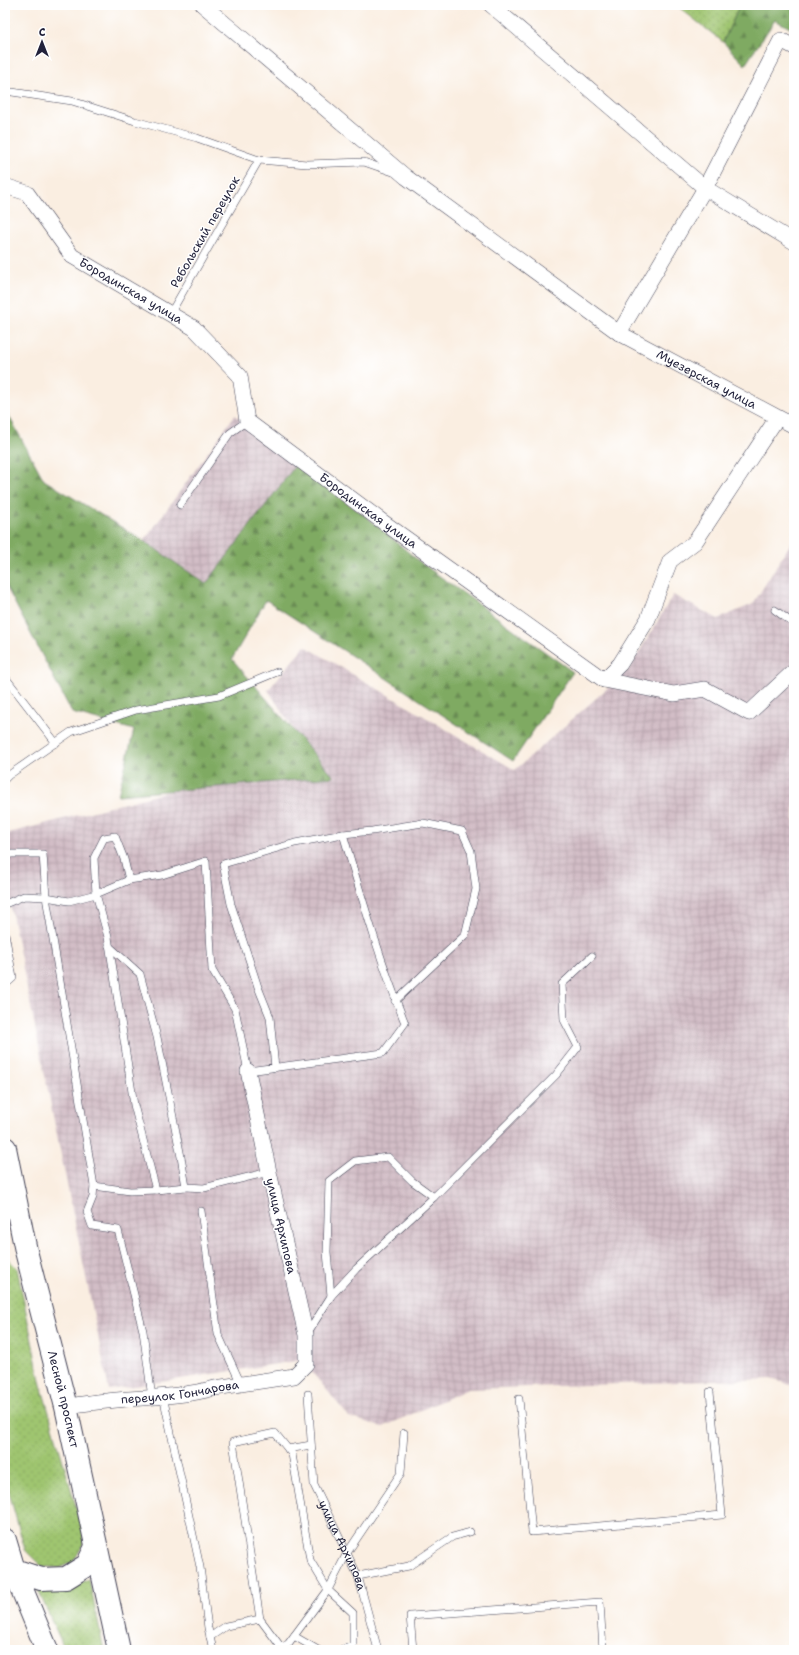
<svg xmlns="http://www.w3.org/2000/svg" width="799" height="1655" viewBox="0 0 799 1655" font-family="'Shantell Sans',sans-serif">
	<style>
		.industrial { fill: url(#industrial-grid) }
		.grass { fill: url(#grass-dots); stroke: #607456 }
		.forest { fill: url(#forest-firs); stroke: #50664e }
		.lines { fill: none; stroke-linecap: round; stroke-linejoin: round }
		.service-casing { stroke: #424154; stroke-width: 8 }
		.minor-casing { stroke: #424154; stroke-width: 16 }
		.primary-casing { stroke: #424154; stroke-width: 24 }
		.service { stroke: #fff; stroke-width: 7 }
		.minor { stroke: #fff; stroke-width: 15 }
		.primary { stroke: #fff; stroke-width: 22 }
		.labels { text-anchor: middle; stroke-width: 3; stroke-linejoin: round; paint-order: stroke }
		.street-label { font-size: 12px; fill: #22223b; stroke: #fff }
	</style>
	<defs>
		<pattern id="industrial-grid" width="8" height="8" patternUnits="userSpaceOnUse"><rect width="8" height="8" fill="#d2bdc6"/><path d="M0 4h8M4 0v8" fill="none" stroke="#b4a2ab"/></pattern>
		<pattern id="grass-dots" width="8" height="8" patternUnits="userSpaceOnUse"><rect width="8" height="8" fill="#9fc570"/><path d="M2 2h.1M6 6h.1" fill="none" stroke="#89a962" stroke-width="1.8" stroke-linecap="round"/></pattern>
		<pattern id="forest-firs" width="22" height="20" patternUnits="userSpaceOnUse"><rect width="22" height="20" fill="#7faa62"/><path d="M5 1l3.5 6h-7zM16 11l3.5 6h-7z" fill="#688a52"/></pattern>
	</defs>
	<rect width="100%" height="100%" fill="#fff"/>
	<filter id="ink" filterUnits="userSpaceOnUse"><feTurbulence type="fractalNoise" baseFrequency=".025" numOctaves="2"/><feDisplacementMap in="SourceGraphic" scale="8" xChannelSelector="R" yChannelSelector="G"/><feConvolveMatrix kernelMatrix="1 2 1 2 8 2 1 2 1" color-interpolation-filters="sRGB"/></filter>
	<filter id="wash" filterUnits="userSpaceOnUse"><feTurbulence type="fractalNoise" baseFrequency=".012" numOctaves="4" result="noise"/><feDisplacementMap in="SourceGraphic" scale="16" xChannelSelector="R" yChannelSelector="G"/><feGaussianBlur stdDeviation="0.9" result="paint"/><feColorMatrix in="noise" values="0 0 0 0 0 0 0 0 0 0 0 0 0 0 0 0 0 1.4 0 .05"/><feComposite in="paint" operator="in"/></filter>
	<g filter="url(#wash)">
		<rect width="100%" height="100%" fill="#faeee1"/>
		<path class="industrial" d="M 235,415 L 295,466 L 207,584 L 144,541 Z
			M 794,538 L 794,1386 L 771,1379 L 468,1389 L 383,1427 L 349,1417 L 302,1360 L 109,1390 L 5,880 L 5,834 L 179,789 L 319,768 L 268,690 L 305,646 L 515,770 L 629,669 L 673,595 L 718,619 L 753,604 Z"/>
		<path class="grass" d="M 676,5 L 740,5 L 723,42 Z
			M 5,1256 L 17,1268 L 41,1385 L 83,1531 L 83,1545 L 73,1562 L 59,1568 L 41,1566 L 25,1550 L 5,1478 Z
			M 89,1579 L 104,1650 L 65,1650 L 37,1588 L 57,1593 Z"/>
		<path class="forest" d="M 740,5 L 794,5 L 794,30 L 775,20 L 745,65 L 723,42 Z
			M 5,409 L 44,480 L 144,541 L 206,584 L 295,466 L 367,517 L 420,562 L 573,672 L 513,761 L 266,600 L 232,659 L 334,777 L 118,795 L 134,730 L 72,713 L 5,584 Z"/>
	</g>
	<g filter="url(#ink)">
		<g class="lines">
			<g class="service-casing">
				<g id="service">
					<path d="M 12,92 L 72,101 L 135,121 L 197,138 L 259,160 L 307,164 L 364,162 L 393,172"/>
					<path d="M 170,314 L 259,160"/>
					<path d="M 180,505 L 230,433 L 247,421"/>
					<path d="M 775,610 L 794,624"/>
					<path d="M 5,677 L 56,743"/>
					<path d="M 5,779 L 9,775 L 71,732 L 136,710 L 219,696 L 277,672"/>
					<path d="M 343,834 L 372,831 L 423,823 L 462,831 L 471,851 L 476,889 L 465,935 L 395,1001"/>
					<path d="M 5,855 L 12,854 L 43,854 L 46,897 L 69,901 L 96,894 L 108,937 L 134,1105 L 156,1190 L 130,1191 L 94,1186"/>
					<path d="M 129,880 L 124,859 L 115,836 L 104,838 L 94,858 L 96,894 L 129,880 L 162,875 L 206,861 L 212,970 L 235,1009 L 248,1071 L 383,1053 L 405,1023 C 380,961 362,898 343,834 L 295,843 L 223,864 L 231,904 L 258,987 L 270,1017 L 275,1068"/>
					<path d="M 5,904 L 24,896 L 46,897 L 94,1186 L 93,1197 L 87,1212 L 92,1226 L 118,1230 L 143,1331 L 152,1398"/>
					<path d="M 5,933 L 13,978 L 5,985"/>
					<path d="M 109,946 L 140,974 L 157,1037 L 181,1157 L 186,1187 L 156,1190"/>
					<path d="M 186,1187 L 204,1188 L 269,1172"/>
					<path d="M 201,1211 L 218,1334 L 241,1384"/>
					<path d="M 331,1296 L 327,1252 L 329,1181 L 355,1161 L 388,1157 L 412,1181 L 434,1197"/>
					<path d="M 307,1334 L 331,1296 L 356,1269 L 434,1197 L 556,1075 L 578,1047 L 564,1020 L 562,984 L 592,956"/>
					<path id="s1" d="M 308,1394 L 314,1485 L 358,1576 L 378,1650"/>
					<path d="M 163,1396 L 200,1567 L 208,1628 L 213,1650"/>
					<path d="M 519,1399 L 532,1532 L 722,1515 L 710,1392"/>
					<path d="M 288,1449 L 311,1445"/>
					<path d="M 358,1576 L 409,1566 L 452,1537 L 470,1532"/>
					<path d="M 294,1636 L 318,1650"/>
					<path d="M 210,1637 L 226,1626 L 260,1619"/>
					<path d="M 281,1647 L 260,1619 L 233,1442 L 275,1433 L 292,1454 L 310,1560 L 328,1590 L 353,1613 L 353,1646 L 340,1650"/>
					<path d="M 276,1650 L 288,1644 L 328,1590 L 347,1553 L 401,1473 L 404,1433"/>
					<path d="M 413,1650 L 410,1616 L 600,1602 L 603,1650"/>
				</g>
			</g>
			<g class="minor-casing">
				<g id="minor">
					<path id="s2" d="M 203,5 L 406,177 L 619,333 L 794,426"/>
					<path d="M 491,5 L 705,188 L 794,242"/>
					<path id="s3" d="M 5,186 L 27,193 L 72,256 L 194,328 L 240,376 L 247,421 L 383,522 L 604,680 L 674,694 L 705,689 L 749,713 L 794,671"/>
					<path d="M 619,333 L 705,188 L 781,40 L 794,47"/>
					<path d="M 604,680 L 620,664 L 648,619 L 670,561 L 695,542 L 777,418"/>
					<path id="s4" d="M 66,1407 C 115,1396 166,1401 215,1388 L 294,1376 L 306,1364 L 306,1335 L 269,1172 L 248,1071"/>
				</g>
			</g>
			<g class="primary-casing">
				<g id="primary">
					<path id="s5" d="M 5,1148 L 26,1251 L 66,1407 L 119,1650"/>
					<path d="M 5,1540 L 14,1570 L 47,1650"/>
					<path d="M 14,1570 L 41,1579 L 66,1578 L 87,1565 L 96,1547"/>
				</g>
			</g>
			<use href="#service" class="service"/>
			<use href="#minor" class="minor"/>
			<use href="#primary" class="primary"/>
		</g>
	</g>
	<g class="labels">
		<g class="street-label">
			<text transform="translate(205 232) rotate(-60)" y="4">Ребольский переулок</text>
			<text dy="4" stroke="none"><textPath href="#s3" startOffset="169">Бородинская улица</textPath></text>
			<text dy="4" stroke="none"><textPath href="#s2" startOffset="629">Муезерская улица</textPath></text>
			<text dy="4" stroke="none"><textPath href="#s3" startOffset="505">Бородинская улица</textPath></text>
			<text transform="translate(281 1226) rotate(77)" y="4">улица Архипова</text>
			<text dy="4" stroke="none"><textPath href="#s4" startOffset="115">переулок Гончарова</textPath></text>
			<text dy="4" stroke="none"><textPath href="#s5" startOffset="258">Лесной проспект</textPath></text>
			<text dy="4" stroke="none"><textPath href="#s1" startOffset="158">улица Архипова</textPath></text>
		</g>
	</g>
	<rect width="799" height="1655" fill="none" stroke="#fff" stroke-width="20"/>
	<g transform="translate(42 42)" stroke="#ffffff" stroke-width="3" paint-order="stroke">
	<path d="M0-3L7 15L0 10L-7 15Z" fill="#22223b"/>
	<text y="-6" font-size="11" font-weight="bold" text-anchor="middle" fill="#22223b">С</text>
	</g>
</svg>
